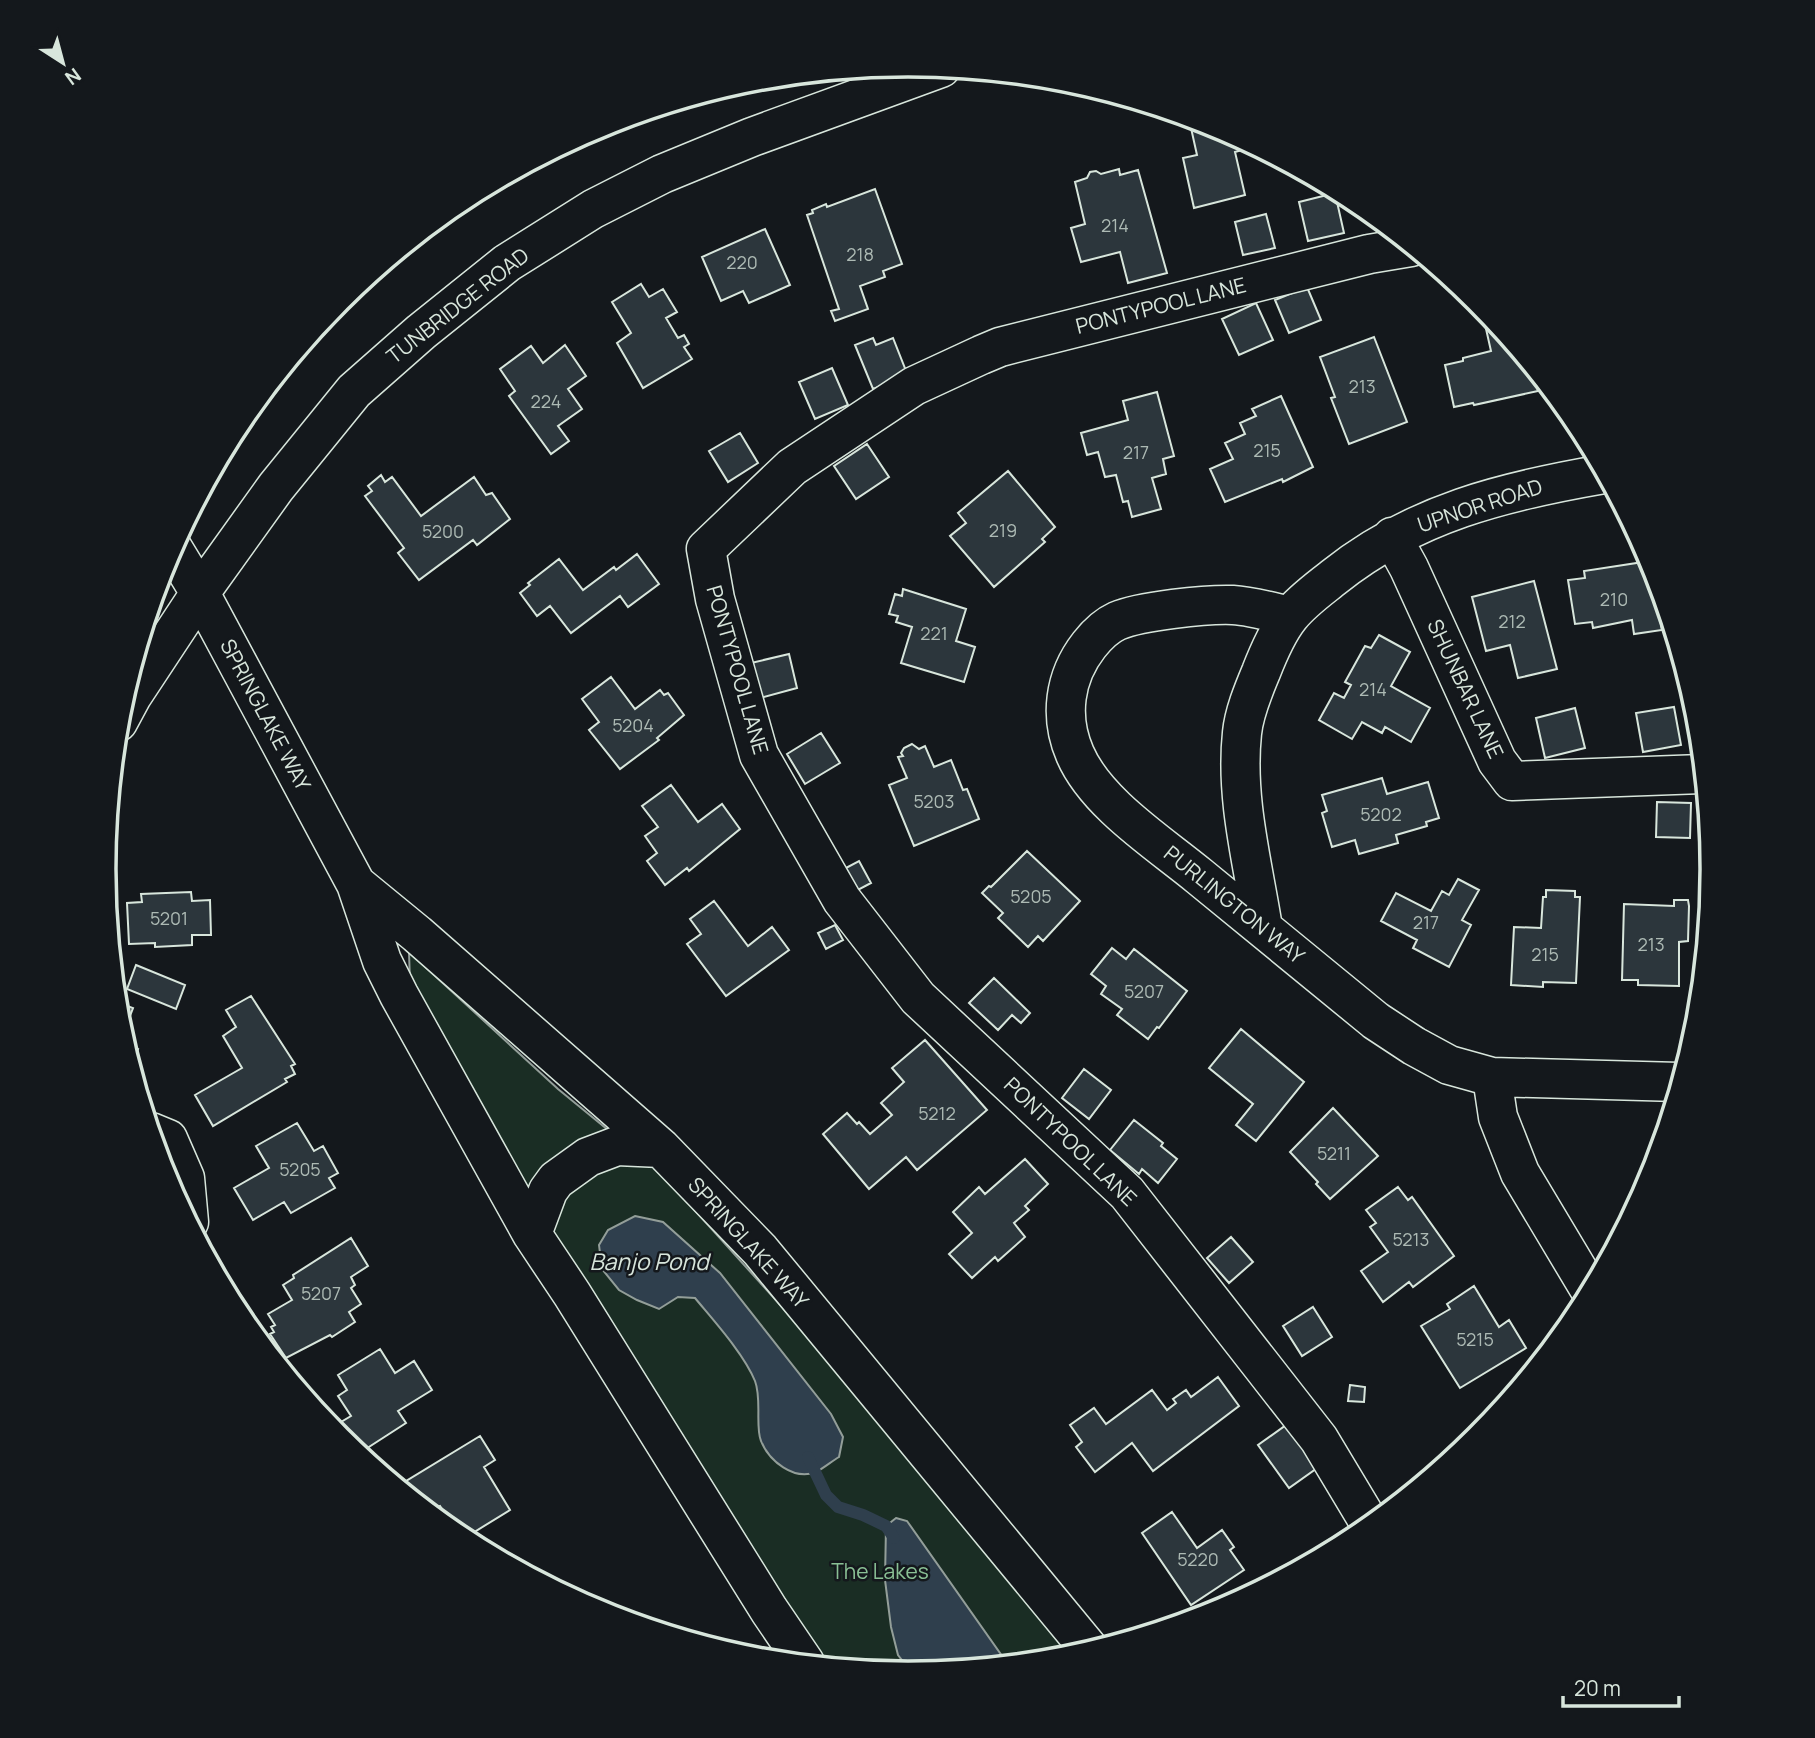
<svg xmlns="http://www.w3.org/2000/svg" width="1815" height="1738" viewBox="0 0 1815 1738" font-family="Manrope,sans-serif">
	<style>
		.green { fill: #1a2d24; stroke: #939e99; stroke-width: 2 }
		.water { fill: #2f3f4d; stroke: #939e99; stroke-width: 2 }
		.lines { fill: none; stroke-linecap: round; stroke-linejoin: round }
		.stream { stroke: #2f3f4d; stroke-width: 12 }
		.building { fill: #2c363c; stroke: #d8e6dc; stroke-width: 2 }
		.minor-casing { stroke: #d8e6dc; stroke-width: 41 }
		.minor { stroke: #14181c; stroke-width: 38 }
		.labels { text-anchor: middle; stroke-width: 5; stroke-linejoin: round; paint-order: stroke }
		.number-label { font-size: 18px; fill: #adbab4 }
		.street-label { font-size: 21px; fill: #d8e6dc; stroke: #14181c }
		.park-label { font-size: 21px; fill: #8ac095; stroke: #14181c }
		.water-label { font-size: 23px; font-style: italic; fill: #d8e6dc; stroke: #14181c }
		.rim { fill: none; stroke: #d8e6dc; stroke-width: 3.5 }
	</style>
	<rect width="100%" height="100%" fill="#14181c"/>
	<path class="green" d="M 409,952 L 558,1089 L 663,1175 L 819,1348 L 1073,1655 L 907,1673 L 825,1665 L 526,1196 L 410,982 Z"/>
	<path class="water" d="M 635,1216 L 663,1222 L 720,1273 L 831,1414 L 843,1437 L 839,1457 C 832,1461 824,1468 816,1472 C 794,1481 769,1461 761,1441 C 755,1427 762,1399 755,1381 C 744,1354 714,1321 695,1298 L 678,1297 L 659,1309 L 637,1300 L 619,1290 L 602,1269 L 599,1245 L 608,1230 Z
		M 896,1518 L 907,1521 L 1007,1663 L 912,1673 L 898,1655 L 891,1627 L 885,1580 L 886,1526 Z"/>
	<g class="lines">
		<path class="stream" d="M 808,1457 L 826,1495 L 838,1507 L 863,1515 L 886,1526 L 894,1538"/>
	</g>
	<path class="building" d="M 1189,119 L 1216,126 L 1247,143 L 1249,148 L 1235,152 L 1245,195 L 1194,208 L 1183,158 L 1197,155 Z
		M 1119,169 L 1120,175 L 1138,170 L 1167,273 L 1128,283 L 1120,252 L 1081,262 L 1071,228 L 1085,224 L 1075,182 L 1087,178 L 1090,172 L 1096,171 L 1101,174 Z
		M 875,189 L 902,264 L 883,271 L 885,277 L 860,286 L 868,309 L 835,321 L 831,311 L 839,309 L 807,215 L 813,213 L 812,210 L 826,204 L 827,207 Z
		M 1335,193 L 1344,233 L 1308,241 L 1299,202 Z
		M 459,202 L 463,207 L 398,256 L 396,253 Z
		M 1266,214 L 1275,248 L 1243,255 L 1235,222 Z
		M 765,229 L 790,285 L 749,303 L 743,291 L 721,301 L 702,257 Z
		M 641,284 L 649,297 L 663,289 L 677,312 L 666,318 L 678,338 L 684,335 L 689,344 L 684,347 L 692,359 L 643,388 L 617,343 L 631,333 L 612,302 Z
		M 1307,287 L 1321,320 L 1289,333 L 1275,300 Z
		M 1256,303 L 1273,340 L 1239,355 L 1222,319 Z
		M 1484,310 L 1533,370 L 1538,391 L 1474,405 L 1473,403 L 1454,407 L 1445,365 L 1463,361 L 1463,358 L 1491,351 L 1482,311 Z
		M 1374,337 L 1407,422 L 1349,444 L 1331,398 L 1335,397 L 1320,357 Z
		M 873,338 L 876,345 L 893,338 L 908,376 L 873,389 L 855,345 Z
		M 565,345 L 586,376 L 568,389 L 582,409 L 558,426 L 569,441 L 551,454 L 509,396 L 515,391 L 500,369 L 531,346 L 543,363 Z
		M 832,368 L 848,405 L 815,419 L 799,382 Z
		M 1157,392 L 1174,456 L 1163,459 L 1166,474 L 1152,478 L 1161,509 L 1132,517 L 1128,501 L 1123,502 L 1116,475 L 1105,477 L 1098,452 L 1087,455 L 1081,433 L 1128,420 L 1123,401 Z
		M 1281,396 L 1313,467 L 1283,482 L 1282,479 L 1225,502 L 1210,469 L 1233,459 L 1225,443 L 1245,434 L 1240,423 L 1256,416 L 1252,409 Z
		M 740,433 L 758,463 L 728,482 L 709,451 Z
		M 867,444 L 889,477 L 856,499 L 834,466 Z
		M 1008,471 L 1055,527 L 1042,539 L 1045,542 L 994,587 L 950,536 L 966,523 L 958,513 Z
		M 381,475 L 385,482 L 392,477 L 421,516 L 474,477 L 486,495 L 492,493 L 510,519 L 477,545 L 473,540 L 419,580 L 398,553 L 404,548 L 365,496 L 372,491 L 368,486 Z
		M 637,554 L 659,584 L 628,607 L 620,596 L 571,633 L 550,606 L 537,616 L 520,593 L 530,585 L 528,583 L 559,559 L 583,590 L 614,567 L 616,570 Z
		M 1650,561 L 1662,630 L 1634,634 L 1632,620 L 1593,628 L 1592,622 L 1575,624 L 1568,580 L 1585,578 L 1584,571 Z
		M 1534,581 L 1557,669 L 1518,678 L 1510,645 L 1486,651 L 1472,597 Z
		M 903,589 L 966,609 L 956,641 L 975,647 L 964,682 L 901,663 L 912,627 L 896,622 L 898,616 L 889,614 L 895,594 L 902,596 Z
		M 1379,635 L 1410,652 L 1391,686 L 1430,708 L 1411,742 L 1385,727 L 1382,733 L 1362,722 L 1352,739 L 1319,720 L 1334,693 L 1344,698 L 1351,685 L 1345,682 L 1365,646 L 1371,648 Z
		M 789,654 L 797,688 L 760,698 L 751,663 Z
		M 611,677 L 635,709 L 660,690 L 664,695 L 668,693 L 684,715 L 657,738 L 659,740 L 620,769 L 589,730 L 599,722 L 582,699 Z
		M 1674,707 L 1681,745 L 1643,752 L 1636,713 Z
		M 1575,708 L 1585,748 L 1545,758 L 1536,718 Z
		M 821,733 L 840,763 L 805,784 L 787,754 Z
		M 912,744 L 919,749 L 925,746 L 934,767 L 951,760 L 963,790 L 967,789 L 979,819 L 914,846 L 889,785 L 907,778 L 898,757 L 903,756 L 901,753 L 904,748 Z
		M 1382,778 L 1387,794 L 1428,782 L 1439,818 L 1426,822 L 1427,826 L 1396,835 L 1398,843 L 1359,854 L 1355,840 L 1332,847 L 1322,813 L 1327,811 L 1322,795 Z
		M 671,785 L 698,822 L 722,804 L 740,829 L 689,871 L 687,868 L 665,885 L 647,861 L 657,853 L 645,836 L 658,827 L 642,806 Z
		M 1657,802 L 1691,803 L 1690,838 L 1656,837 Z
		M 1027,851 L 1080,901 L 1043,941 L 1038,936 L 1028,947 L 998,918 L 1003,913 L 982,893 L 989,886 L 991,887 Z
		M 859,861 L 871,883 L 856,891 L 844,869 Z
		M 1458,879 L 1479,890 L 1462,920 L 1471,925 L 1449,967 L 1413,948 L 1417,940 L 1381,921 L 1396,893 L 1431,911 L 1442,891 L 1449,895 Z
		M 1546,890 L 1575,891 L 1575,897 L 1580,897 L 1576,983 L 1543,982 L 1543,987 L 1511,985 L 1514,927 L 1541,928 L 1543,897 L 1546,897 Z
		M 191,892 L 192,901 L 210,900 L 211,935 L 192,935 L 192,945 L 155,947 L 155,943 L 129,944 L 127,903 L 142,902 L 141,894 Z
		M 1674,900 L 1688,900 L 1689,906 L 1688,941 L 1679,942 L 1679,986 L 1638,985 L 1638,980 L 1622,980 L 1624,904 L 1674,906 Z
		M 714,901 L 748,946 L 772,927 L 789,950 L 726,996 L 687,944 L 701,934 L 690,919 Z
		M 835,925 L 843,940 L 826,949 L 818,933 Z
		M 1112,948 L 1126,959 L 1134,949 L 1187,991 L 1159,1028 L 1157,1027 L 1148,1039 L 1117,1015 L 1122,1009 L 1101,994 L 1106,986 L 1091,974 Z
		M 136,965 L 185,985 L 176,1009 L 127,989 Z
		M 994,978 L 1030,1013 L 1021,1023 L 1012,1015 L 998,1030 L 969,1003 Z
		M 251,996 L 295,1064 L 291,1066 L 295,1074 L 285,1079 L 287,1082 L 213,1126 L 195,1095 L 242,1068 L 223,1036 L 236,1027 L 226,1010 Z
		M 116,1002 L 133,1008 L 122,1037 L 119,1026 Z
		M 1241,1029 L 1304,1082 L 1256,1141 L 1236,1125 L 1253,1104 L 1209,1068 Z
		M 925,1040 L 987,1110 L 917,1170 L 906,1157 L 869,1189 L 823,1134 L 847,1113 L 857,1124 L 859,1122 L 870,1134 L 892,1115 L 881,1103 L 904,1082 L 892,1068 Z
		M 124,1044 L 138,1049 L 131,1066 Z
		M 1084,1069 L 1111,1090 L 1089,1119 L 1062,1098 Z
		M 1333,1108 L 1378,1156 L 1330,1199 L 1316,1184 L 1318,1182 L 1290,1152 Z
		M 1134,1120 L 1163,1143 L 1161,1146 L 1177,1159 L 1158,1183 L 1142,1169 L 1139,1174 L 1110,1150 Z
		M 297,1123 L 314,1151 L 323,1146 L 338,1173 L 329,1178 L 335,1188 L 291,1213 L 284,1202 L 253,1220 L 234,1188 L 269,1168 L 256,1146 Z
		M 1025,1159 L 1048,1184 L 1025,1206 L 1029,1210 L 1014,1223 L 1025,1237 L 998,1261 L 995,1257 L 972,1278 L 949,1254 L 972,1233 L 953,1212 L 979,1187 L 985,1194 Z
		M 1398,1187 L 1408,1200 L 1412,1197 L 1454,1256 L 1413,1287 L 1409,1282 L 1383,1302 L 1361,1271 L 1388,1252 L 1370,1227 L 1376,1223 L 1366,1210 Z
		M 1231,1237 L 1253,1262 L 1229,1283 L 1207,1258 Z
		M 351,1238 L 368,1266 L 351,1277 L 355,1285 L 351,1288 L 361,1304 L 349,1312 L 355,1322 L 332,1337 L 330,1335 L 286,1358 L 270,1334 L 274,1332 L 271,1327 L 275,1325 L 268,1314 L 292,1300 L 283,1285 L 294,1278 L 293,1275 Z
		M 1474,1286 L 1499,1327 L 1509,1320 L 1526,1348 L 1460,1388 L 1421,1326 L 1450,1309 L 1447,1304 Z
		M 1313,1307 L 1332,1337 L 1302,1356 L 1283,1326 Z
		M 380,1349 L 395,1373 L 414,1361 L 432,1390 L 398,1411 L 406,1423 L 358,1454 L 331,1428 L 351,1416 L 338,1396 L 347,1390 L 338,1375 Z
		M 1218,1377 L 1239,1406 L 1153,1471 L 1132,1443 L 1095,1472 L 1076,1447 L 1082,1442 L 1070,1425 L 1094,1408 L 1106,1424 L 1152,1390 L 1167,1410 L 1176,1403 L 1173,1399 L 1186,1390 L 1191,1397 Z
		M 1350,1385 L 1365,1387 L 1364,1402 L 1348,1401 Z
		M 1289,1423 L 1320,1466 L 1289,1488 L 1258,1445 Z
		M 480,1436 L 495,1460 L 484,1467 L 510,1510 L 463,1539 L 459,1536 L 440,1506 L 428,1511 L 398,1486 Z
		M 1172,1512 L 1197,1548 L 1222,1530 L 1234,1547 L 1230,1550 L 1244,1570 L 1191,1605 L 1142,1533 Z"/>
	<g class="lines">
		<g class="minor-casing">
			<path id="minor" d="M 1392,537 L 1409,568 L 1497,761 L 1512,781 L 1702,774
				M 172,547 L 200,593 L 356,884 L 382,961 L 399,995 L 532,1234 L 572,1294 L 769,1610 L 805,1663
				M 1290,616 C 1272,612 1251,606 1233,605 C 1206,604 1140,611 1117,621 C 1106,626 1096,636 1089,645 C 1064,677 1059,717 1075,754 C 1096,803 1159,843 1199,876 C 1258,925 1317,973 1376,1021 L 1414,1046 L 1449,1065 L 1492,1077 L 1679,1082
				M 118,722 L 132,696 L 200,593 L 276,487 L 354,391 L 421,332 L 507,263 L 593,209 L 662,174 L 752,137 L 941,68
				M 356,884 L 417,934 L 661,1148 L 760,1250 L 1090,1650
				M 1263,928 C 1253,864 1235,799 1242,733 C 1244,713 1253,691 1261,672 C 1268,654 1277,632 1290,616 C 1302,601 1319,589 1334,577 C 1414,513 1505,491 1604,474
				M 1492,1077 L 1498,1117 L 1520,1173 L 1590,1290
				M 151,1132 L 168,1139 L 185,1178 L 189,1222
				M 532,1234 L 548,1191 L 556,1180 L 588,1157 L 617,1146 L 661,1148
				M 1370,1524 L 1319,1439 L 1127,1193 L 918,998 L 842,900 L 759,755 L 715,599 L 706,549 L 792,467 L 914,386 L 981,355 L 1000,347 L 1369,254 L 1411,247"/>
		</g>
		<use href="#minor" class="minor"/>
	</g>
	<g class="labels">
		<g class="number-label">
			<text x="1115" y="232">214</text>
			<text x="860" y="261">218</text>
			<text x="742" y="269">220</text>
			<text x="1362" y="393">213</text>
			<text x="546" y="408">224</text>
			<text x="1267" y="457">215</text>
			<text x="1136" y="459">217</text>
			<text x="1003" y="537">219</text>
			<text x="443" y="538">5200</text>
			<text x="1614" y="606">210</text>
			<text x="1512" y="628">212</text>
			<text x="934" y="640">221</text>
			<text x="1373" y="696">214</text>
			<text x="633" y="732">5204</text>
			<text x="934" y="808">5203</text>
			<text x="1381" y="821">5202</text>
			<text x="1031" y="903">5205</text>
			<text x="169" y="925">5201</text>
			<text x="1426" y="929">217</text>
			<text x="1651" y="951">213</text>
			<text x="1545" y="961">215</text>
			<text x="1144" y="998">5207</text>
			<text x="937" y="1120">5212</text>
			<text x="1334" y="1160">5211</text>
			<text x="300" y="1176">5205</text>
			<text x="1411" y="1246">5213</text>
			<text x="321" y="1300">5207</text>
			<text x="1475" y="1346">5215</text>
			<text x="1198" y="1566">5220</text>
		</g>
		<g class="street-label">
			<text transform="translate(458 306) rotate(-38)" y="7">TUNBRIDGE ROAD</text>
			<text transform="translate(1161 306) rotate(-14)" y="7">PONTYPOOL LANE</text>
			<text transform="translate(1480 506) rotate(-18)" y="7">UPNOR ROAD</text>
			<text transform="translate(737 670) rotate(74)" y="7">PONTYPOOL LANE</text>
			<text transform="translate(1465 689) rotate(65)" y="7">SHUNBAR LANE</text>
			<text transform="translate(265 715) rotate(62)" y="7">SPRINGLAKE WAY</text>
			<text transform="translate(1234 905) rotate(39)" y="7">PURLINGTON WAY</text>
			<text transform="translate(1070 1142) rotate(44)" y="7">PONTYPOOL LANE</text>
			<text transform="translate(748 1243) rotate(48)" y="7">SPRINGLAKE WAY</text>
		</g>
		<g class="park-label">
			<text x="880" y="1579">The Lakes</text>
		</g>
		<g class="water-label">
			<text x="649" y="1270">Banjo Pond</text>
		</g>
	</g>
	<path d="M0 0H1815V1738H0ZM116 869a792 792 0 1 1 1584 0a792 792 0 1 1-1584 0Z" fill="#14181c" fill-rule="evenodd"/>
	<path class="rim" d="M116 869a792 792 0 1 1 1584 0a792 792 0 1 1-1584 0Z"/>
	<g transform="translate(63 63) rotate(144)" stroke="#14181c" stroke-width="5" paint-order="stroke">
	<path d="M0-5L12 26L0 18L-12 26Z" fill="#d8e6dc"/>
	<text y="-10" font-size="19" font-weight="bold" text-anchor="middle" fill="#d8e6dc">N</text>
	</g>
	<path d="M1563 1696v10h116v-10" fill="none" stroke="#d8e6dc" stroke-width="3.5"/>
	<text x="1574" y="1696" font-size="21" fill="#d8e6dc" stroke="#14181c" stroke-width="5" paint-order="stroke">20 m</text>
</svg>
